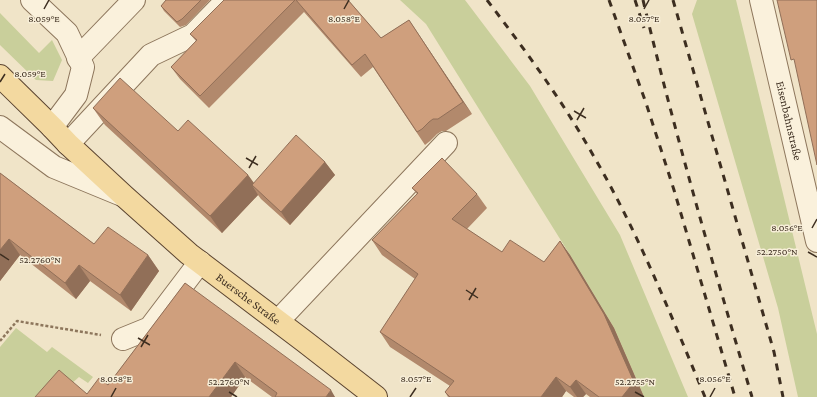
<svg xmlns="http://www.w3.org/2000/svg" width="817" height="397" font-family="'Crimson Pro',serif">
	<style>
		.green { fill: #c9cf9b }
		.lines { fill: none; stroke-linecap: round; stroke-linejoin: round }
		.minor-casing { stroke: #8d765c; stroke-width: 24 }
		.major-casing { stroke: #5b4430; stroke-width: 24 }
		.path { stroke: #8d765c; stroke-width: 2.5; stroke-dasharray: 3 2; stroke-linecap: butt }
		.minor { stroke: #faf1dc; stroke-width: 22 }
		.major { stroke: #f3d9a0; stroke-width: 22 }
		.rail { stroke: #3d2e20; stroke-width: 3; stroke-dasharray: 7 7; stroke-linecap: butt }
		.wall { fill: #b2896c }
		.shaded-wall { fill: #916f58 }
		.building { fill: #cf9f7d; stroke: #916f58 }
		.ticks { fill: none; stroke: #3d2e20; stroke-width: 1.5 }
		.labels { text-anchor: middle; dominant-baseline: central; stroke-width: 3; stroke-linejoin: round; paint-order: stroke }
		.street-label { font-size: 12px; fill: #3d2e20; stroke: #f7eed8 }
		.ticks-label { font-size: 10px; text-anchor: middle; fill: #3d2e20; stroke: #f7eed8; stroke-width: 3; stroke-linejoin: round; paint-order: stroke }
	</style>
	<rect width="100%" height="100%" fill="#f0e4c8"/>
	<path class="green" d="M 400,0 L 465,0 L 530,86 L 620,235 L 688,397 L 644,397 L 614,328 L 570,255 L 426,24 Z
		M 697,0 L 736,0 L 817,334 L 817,397 L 798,397 L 778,308 L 692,14 Z
		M 0,13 L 39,53 L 52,40 L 62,60 L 53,81 L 36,80 L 0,45 Z
		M 16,328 L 47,352 L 52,347 L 93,377 L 88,383 L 79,377 L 70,385 L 59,397 L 0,397 L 0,347 Z"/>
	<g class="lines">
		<g class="minor-casing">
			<g id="minor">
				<path d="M 32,0 L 67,33 L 83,67 L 76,95 L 52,127"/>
				<path id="s1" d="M 761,0 L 817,241"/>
				<path d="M 78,58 L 134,0"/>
				<path d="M 0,127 L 54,167 L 122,195"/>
				<path d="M 68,144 L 151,55 L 193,35 L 227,0"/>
				<path d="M 278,321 L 446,143"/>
				<path d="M 123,339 L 150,328 L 200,262"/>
			</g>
		</g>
		<g class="major-casing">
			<g id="major">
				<path id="s2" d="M 0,76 L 52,127 L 68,144 L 124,196 L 189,254 L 304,341 L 376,397"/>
			</g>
		</g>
		<path class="path" d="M 0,341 L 17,321 L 101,335"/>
		<use href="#minor" class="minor"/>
		<use href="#major" class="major"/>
		<path class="rail" d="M 487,0 C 525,50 562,100 593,155 C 638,232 671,315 705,397
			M 609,0 L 646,103 L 674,190 L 735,397
			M 635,0 L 644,28
			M 643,0 C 675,134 713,265 752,397
			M 673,0 L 774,352 L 783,397"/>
	</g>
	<path class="wall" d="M 166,0 L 210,0 L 186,25 L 180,27 L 164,11 L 161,6 Z
		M 224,0 L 348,0 L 381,38 L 409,20 L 472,114 L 446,131 L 442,131 L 437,134 L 430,141 L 425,145 L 373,67 L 361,77 L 304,12 L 209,108 L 180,79 L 171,67 L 196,41 L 190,34 Z
		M 93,108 L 178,131 L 248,175 L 254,183 L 325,162 L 335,175 L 290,225 L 261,199 L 258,195 L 222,233 L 105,125 Z
		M 0,173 L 94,244 L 148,255 L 159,271 L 131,311 L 90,281 L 76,299 L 20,255 L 0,281 Z
		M 412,188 L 477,194 L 487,208 L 467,229 L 502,252 L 544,262 L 560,241 L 570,255 L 614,328 L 644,397 L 590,397 L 586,394 L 583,397 L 574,397 L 566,391 L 562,397 L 448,397 L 445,392 L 450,386 L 390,347 L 380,332 L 415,279 L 382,255 L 372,240 L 417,194 Z
		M 185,283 L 335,397 L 272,397 L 245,377 L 231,397 L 35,397 L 87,394 L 108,385 Z"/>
	<path class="shaded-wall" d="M 409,20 L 417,32 L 472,114 L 463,102 Z
		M 325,162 L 335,175 L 290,225 L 281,212 Z
		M 248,175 L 260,192 L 252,185 L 258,195 L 222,233 L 210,216 Z
		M 9,239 L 20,255 L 0,281 L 0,250 Z
		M 560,241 L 570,255 L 614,328 L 644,397 L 622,397 Z
		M 148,255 L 159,271 L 131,311 L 120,295 Z
		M 79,265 L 90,281 L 76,299 L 65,283 Z
		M 235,362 L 245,377 L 231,397 L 209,397 Z
		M 556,377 L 566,391 L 562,397 L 541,397 Z
		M 576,380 L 586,394 L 583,397 L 577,397 L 570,387 Z
		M 331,390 L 335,397 L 326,397 Z"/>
	<path class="building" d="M 166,0 L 201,0 L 182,19 L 177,22 L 161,6 Z
		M 224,0 L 295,0 L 200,96 L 171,67 L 197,40 L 190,34 Z
		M 296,0 L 348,0 L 381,38 L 409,20 L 463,102 L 438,119 L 433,119 L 429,122 L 422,129 L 417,132 L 365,54 L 352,65 Z
		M 777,0 L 817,0 L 817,165 L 794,59 L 791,60 Z
		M 120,78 L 178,131 L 188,120 L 248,175 L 210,216 L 93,108 Z
		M 296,135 L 325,162 L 281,212 L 252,185 Z
		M 442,158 L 477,194 L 452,219 L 502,252 L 510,240 L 544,262 L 560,241 L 604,314 L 634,382 L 622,397 L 599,397 L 576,380 L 570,387 L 556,377 L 541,397 L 450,397 L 445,392 L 454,381 L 380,332 L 418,274 L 372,240 L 418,193 L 412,188 Z
		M 0,173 L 94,244 L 108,227 L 148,255 L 120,295 L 79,265 L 65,283 L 9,239 L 0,250 Z
		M 185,283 L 331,390 L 326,397 L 275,397 L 277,393 L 235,362 L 209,397 L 35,397 L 59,370 L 87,394 L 99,378 L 108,385 Z"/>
	<path class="ticks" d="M 44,9 L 49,0M 344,9 L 349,0M 644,9 L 649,0M 0,82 L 5,74M 574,111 L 586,118M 577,120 L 584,108M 246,158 L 258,165M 249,168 L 256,156M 812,228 L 817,219M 808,252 L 817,257M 0,254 L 9,260M 466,290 L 478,298M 469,300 L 476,288M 138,338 L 150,345M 141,347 L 148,335M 229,392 L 237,397M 635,392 L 644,397M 111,397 L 116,388M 410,397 L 416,388M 710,397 L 715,388"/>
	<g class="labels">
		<g class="street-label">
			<text stroke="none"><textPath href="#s1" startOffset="124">Eisenbahnstraße</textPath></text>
			<text stroke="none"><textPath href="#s2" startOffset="334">Buersche Straße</textPath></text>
		</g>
	</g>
	<g class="ticks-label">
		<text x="644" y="22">8.057°E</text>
		<text x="44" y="22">8.059°E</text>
		<text x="344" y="22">8.058°E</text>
		<text x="30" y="77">8.059°E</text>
		<text x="787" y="231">8.056°E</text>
		<text x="777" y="255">52.2750°N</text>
		<text x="40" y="263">52.2760°N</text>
		<text x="116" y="382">8.058°E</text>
		<text x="416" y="382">8.057°E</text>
		<text x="715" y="382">8.056°E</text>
		<text x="229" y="385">52.2760°N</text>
		<text x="635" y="385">52.2755°N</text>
	</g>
</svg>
